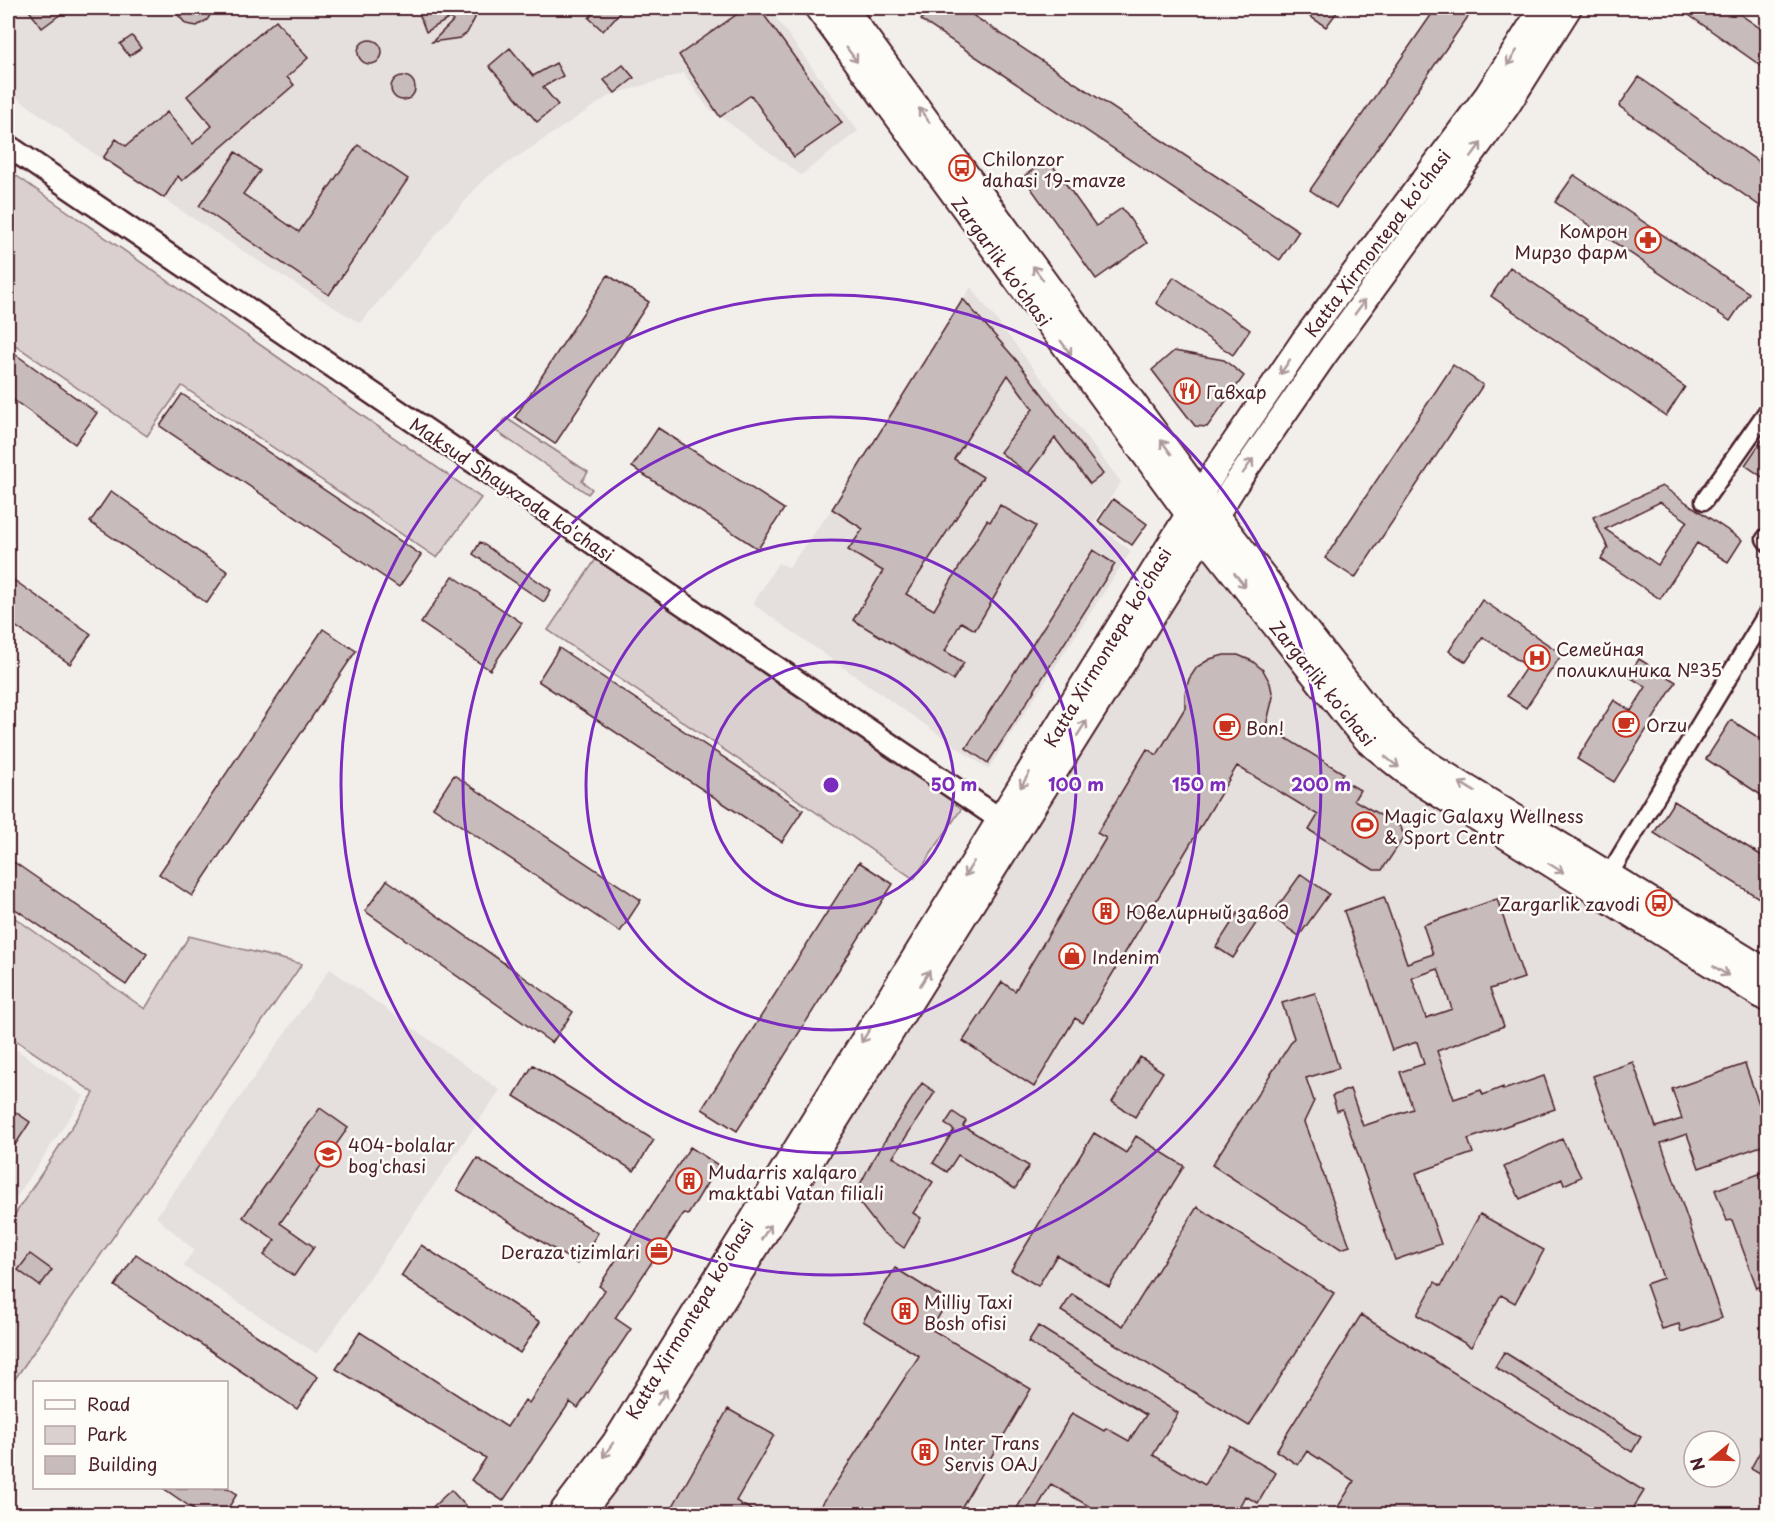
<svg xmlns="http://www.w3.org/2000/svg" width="1775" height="1522" font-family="'Playpen Sans',sans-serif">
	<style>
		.built { fill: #e5dfdd; fill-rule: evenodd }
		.green { fill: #d9d0cf; stroke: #92787d; stroke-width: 1.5 }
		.building { fill: #c8bbbb; stroke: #4a1f2b; stroke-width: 1.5; fill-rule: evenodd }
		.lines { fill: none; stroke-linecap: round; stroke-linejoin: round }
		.minor-casing { stroke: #4a1f2b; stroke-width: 21 }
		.tertiary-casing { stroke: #4a1f2b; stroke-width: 26 }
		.secondary-casing { stroke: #4a1f2b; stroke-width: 28 }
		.minor { stroke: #fdfcf7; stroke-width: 16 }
		.tertiary { stroke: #fdfcf7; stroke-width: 21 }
		.secondary { stroke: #fdfcf7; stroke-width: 24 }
		.oneway { stroke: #ac999b }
		.ring { fill: none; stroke: #7b2cbf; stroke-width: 3 }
		.labels { text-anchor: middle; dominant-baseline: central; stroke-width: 5; stroke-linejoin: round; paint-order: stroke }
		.poi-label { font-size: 18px; fill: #4a1f2b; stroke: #fdfcf7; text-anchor: start }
		.street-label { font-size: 18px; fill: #4a1f2b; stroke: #fdfcf7 }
		.centre { fill: #7b2cbf; stroke: #fdfcf7; stroke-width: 3 }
		.ring-label { font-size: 18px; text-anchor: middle; font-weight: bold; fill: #7b2cbf; stroke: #fdfcf7; stroke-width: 5; stroke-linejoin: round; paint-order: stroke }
	</style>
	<rect width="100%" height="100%" fill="#f2efeb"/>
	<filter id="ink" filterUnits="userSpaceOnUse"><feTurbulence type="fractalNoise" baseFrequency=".0167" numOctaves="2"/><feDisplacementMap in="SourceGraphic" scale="12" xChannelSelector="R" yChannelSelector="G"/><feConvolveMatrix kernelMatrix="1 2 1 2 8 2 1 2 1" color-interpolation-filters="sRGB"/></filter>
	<g filter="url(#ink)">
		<path class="built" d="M 8,8 L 769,8 L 858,131 L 801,175 L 707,107 L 684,73 L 609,96 L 484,179 L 360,323 L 266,266 L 93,153 L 8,91 Z
			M 971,287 L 1121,482 L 1094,522 L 1131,551 L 988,769 L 753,604 L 778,563 L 789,567 L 832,509 Z
			M 1203,535 L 1353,725 L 1767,1000 L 1767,1514 L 581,1514 ZM 1694,1441 L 1730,1441 L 1730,1477 L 1694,1477 Z
			M 330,969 L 500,1090 L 317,1354 L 183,1266 L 194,1250 L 156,1217 Z
			M 8,1044 L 84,1096 L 8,1210 Z"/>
		<path class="green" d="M 8,170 L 481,498 L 437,558 L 182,386 L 147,436 L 8,340 Z
			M 506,418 L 588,472 L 582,481 L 592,489 L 588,494 L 496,431 Z
			M 596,559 L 962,808 L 914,879 L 548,630 Z
			M 8,913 L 145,1009 L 189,936 L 302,964 L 8,1389 L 8,1225 L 94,1093 L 8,1035 Z"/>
		<path class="building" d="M 27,8 L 69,8 L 42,28 Z
			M 172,8 L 215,8 L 207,20 L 197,26 L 186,24 Z
			M 420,8 L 474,8 L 475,18 L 467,33 L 460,38 L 432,42 L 453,21 L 450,18 L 426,32 L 420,16 Z
			M 598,8 L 624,8 L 603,31 L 589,18 Z
			M 746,8 L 759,8 L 842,123 L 794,157 L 751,95 L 720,117 L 679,55 Z
			M 930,8 L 962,8 L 1299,231 L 1280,260 L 921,20 Z
			M 1297,8 L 1340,8 L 1326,27 Z
			M 1436,8 L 1474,8 L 1336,208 L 1310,190 Z
			M 1679,8 L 1731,8 L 1767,33 L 1767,70 Z
			M 276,20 L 308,58 L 287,77 L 294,85 L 182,181 L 178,176 L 164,198 L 103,158 L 116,139 L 126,146 L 167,112 L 193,144 L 212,126 L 187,96 Z
			M 132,36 L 141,48 L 129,56 L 120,44 Z
			M358 52a12 12 0 1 1 24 0a12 12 0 1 1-24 0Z
			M 510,48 L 533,76 L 556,63 L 563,76 L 543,87 L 558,105 L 537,122 L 489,66 Z
			M 623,65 L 634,78 L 615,93 L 604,80 Z
			M391 88a12 12 0 1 1 24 0a12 12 0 1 1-24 0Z
			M 1639,77 L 1767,168 L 1767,211 L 1619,106 Z
			M 358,145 L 408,179 L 329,295 L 199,206 L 236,152 L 260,171 L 243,194 L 299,232 Z
			M 1048,159 L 1096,226 L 1122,208 L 1147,243 L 1096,279 L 1023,177 Z
			M 1574,175 L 1749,293 L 1730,321 L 1555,202 Z
			M 1510,267 L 1685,387 L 1666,416 L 1491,296 Z
			M 608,275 L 649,302 L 555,444 L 515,417 Z
			M 1174,277 L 1250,330 L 1233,355 L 1156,303 Z
			M 963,299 L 1017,361 L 1103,474 L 1090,484 L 1055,438 L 1028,474 L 1000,452 L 1033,409 L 1008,375 L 954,459 L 983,477 L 906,594 L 934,610 L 987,520 L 990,522 L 1000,505 L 1036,526 L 975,630 L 961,622 L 945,651 L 964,663 L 953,680 L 853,620 L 883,571 L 848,550 L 863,529 L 832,509 Z
			M 8,349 L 97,413 L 75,444 L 8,396 Z
			M 1174,351 L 1224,360 L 1244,376 L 1207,427 L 1195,426 L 1152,370 Z
			M 1453,365 L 1483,385 L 1355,578 L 1325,558 Z
			M 182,394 L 421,555 L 399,587 L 160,426 Z
			M 658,428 L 784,509 L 758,549 L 632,467 Z
			M 1767,433 L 1767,480 L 1745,465 Z
			M 1662,486 L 1742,540 L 1728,562 L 1697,543 L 1660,599 L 1601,559 L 1608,548 L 1593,517 ZM 1660,502 L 1687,521 L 1658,565 L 1605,529 Z
			M 111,491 L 228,572 L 207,603 L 90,522 Z
			M 1113,499 L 1147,524 L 1132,545 L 1098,521 Z
			M 480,542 L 551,590 L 544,602 L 473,554 Z
			M 1093,550 L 1115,564 L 988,763 L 966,748 Z
			M 8,576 L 91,634 L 70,664 L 8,621 Z
			M 453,576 L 522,623 L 490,670 L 421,623 Z
			M 1482,600 L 1562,654 L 1526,708 L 1507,696 L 1527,666 L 1483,637 L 1466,662 L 1449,651 Z
			M 323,629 L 356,651 L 192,896 L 159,874 Z
			M 559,648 L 803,810 L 782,842 L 538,681 Z
			M 1224,655 L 1238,655 L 1252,661 L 1263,670 L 1270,683 L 1273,697 L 1266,726 L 1343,773 L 1339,778 L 1360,790 L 1354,800 L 1401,827 L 1404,837 L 1382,870 L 1374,870 L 1309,830 L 1318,815 L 1237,766 L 1083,1023 L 1075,1018 L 1034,1087 L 963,1041 L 1002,982 L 1015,991 L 1106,838 L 1097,833 L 1147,749 L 1157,755 L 1185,708 L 1185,694 L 1189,679 L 1197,667 L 1210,659 Z
			M 1639,659 L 1676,682 L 1614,782 L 1577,759 L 1614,700 L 1631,711 L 1646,687 L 1628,676 Z
			M 1731,720 L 1767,743 L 1767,799 L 1706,759 Z
			M 454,775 L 641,900 L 620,932 L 433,807 Z
			M 1674,801 L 1767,859 L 1767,903 L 1654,833 Z
			M 8,858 L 147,954 L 126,985 L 8,904 Z
			M 859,862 L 893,884 L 737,1131 L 702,1109 Z
			M 1301,874 L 1329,894 L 1299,936 L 1271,916 Z
			M 387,880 L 573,1012 L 552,1043 L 365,911 Z
			M 1384,897 L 1407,963 L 1433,954 L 1423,925 L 1497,899 L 1524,978 L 1490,989 L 1504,1026 L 1437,1051 L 1454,1099 L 1481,1090 L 1483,1095 L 1503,1087 L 1503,1090 L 1544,1076 L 1555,1109 L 1468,1139 L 1473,1153 L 1416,1173 L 1441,1244 L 1395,1260 L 1342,1109 L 1337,1111 L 1332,1096 L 1350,1089 L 1363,1126 L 1413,1109 L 1400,1072 L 1424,1064 L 1417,1042 L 1392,1050 L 1344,911 ZM 1438,969 L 1452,1009 L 1426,1018 L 1412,978 Z
			M 1239,911 L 1257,922 L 1233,958 L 1216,947 Z
			M 1315,993 L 1339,1068 L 1306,1078 L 1314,1101 L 1304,1122 L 1350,1246 L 1341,1249 L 1212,1165 L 1294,1038 L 1282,1003 Z
			M 1140,1057 L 1163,1072 L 1135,1117 L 1112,1102 Z
			M 1633,1062 L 1656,1127 L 1682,1119 L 1672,1089 L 1745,1064 L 1767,1127 L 1767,1144 L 1699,1168 L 1687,1134 L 1661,1143 L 1722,1318 L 1681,1332 L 1679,1324 L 1662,1329 L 1646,1284 L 1663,1278 L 1593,1076 Z
			M 533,1065 L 654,1140 L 634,1171 L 514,1096 Z
			M 922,1083 L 935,1092 L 893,1157 L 933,1182 L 913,1213 L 921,1218 L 904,1248 L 882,1232 L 854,1196 L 875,1156 Z
			M 8,1107 L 30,1122 L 8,1156 Z
			M 320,1108 L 348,1128 L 280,1223 L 314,1247 L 294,1276 L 264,1255 L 275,1240 L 243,1217 Z
			M 953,1112 L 966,1121 L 963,1126 L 1029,1166 L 1015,1189 L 958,1155 L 947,1172 L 933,1163 L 954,1130 L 945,1124 Z
			M 1094,1133 L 1126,1153 L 1136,1136 L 1184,1166 L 1109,1287 L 1057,1255 L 1038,1286 L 1011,1270 Z
			M 1562,1139 L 1581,1177 L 1564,1185 L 1562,1179 L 1520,1199 L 1504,1167 Z
			M 690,1147 L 718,1165 L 688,1215 L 684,1213 L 615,1318 L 631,1329 L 578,1408 L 570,1402 L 503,1501 L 471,1480 L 486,1458 L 336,1369 L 360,1332 L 507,1427 L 525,1400 L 529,1403 L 605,1290 L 599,1286 Z
			M 477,1158 L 598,1233 L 578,1264 L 457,1190 Z
			M 1767,1171 L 1767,1284 L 1757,1288 L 1732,1220 L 1727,1221 L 1715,1190 Z
			M 1197,1207 L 1334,1293 L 1249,1426 L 1061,1311 L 1072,1294 L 1123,1326 Z
			M 1480,1214 L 1544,1250 L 1515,1303 L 1501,1295 L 1471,1347 L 1417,1315 L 1435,1282 L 1441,1286 Z
			M 421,1245 L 540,1322 L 520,1353 L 401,1276 Z
			M 30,1254 L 52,1270 L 40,1286 L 18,1270 Z
			M 136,1254 L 318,1377 L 297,1409 L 115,1286 Z
			M 895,1268 L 948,1301 L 931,1329 L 1031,1389 L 957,1515 L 815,1515 L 919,1356 L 863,1321 Z
			M 1361,1315 L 1644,1491 L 1629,1515 L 1333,1515 L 1354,1481 L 1307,1451 L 1298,1465 L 1276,1451 Z
			M 1038,1326 L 1178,1413 L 1153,1455 L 1205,1485 L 1229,1445 L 1276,1473 L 1258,1503 L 1245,1496 L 1235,1515 L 1104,1515 L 1051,1484 L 1033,1515 L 1013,1515 L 1072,1413 L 1104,1431 L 1106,1428 L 1129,1441 L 1146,1415 L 1028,1342 Z
			M 1504,1352 L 1641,1437 L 1632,1452 L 1495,1367 Z
			M 728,1409 L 774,1435 L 736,1501 L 760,1515 L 668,1515 Z
			M 1767,1439 L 1767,1477 L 1751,1468 Z
			M 163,1488 L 228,1488 L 237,1494 L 224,1515 L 202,1515 Z
			M 451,1490 L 474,1515 L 424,1515 Z"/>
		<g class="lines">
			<g class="minor-casing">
				<path id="minor" d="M 1704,501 L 1768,410
					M 1768,536 L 1765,539 L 1768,543
					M 1604,883 L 1768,612"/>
			</g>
			<g class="tertiary-casing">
				<path id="tertiary" d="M 8,146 L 1013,828"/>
			</g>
			<g class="secondary-casing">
				<path id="secondary" d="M 817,8 L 1203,535 L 1353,725 L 1368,742 L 1414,779 L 1768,1000
					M 845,8 L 1216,515 L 1368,709 L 1395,737 L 1429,764 L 1768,972
					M 560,1514 L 614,1443 L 1218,466 L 1303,341 L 1487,95 L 1542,8
					M 581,1514 L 625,1457 L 1235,485 L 1324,356 L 1506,108 L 1569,8"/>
			</g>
			<use href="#minor" class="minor"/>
			<use href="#tertiary" class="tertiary"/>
			<use href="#secondary" class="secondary"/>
		</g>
		<defs><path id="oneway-shaft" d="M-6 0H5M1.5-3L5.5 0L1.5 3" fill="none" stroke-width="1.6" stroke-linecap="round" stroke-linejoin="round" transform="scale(1.5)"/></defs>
		<g class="oneway">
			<use href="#oneway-shaft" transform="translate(852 55) rotate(54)"/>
			<use href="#oneway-shaft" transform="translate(1512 58) rotate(123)"/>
			<use href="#oneway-shaft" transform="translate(924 115) rotate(-126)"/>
			<use href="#oneway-shaft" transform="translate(1476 150) rotate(-54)"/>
			<use href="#oneway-shaft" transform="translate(1038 273) rotate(-126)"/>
			<use href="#oneway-shaft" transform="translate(1360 307) rotate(-54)"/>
			<use href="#oneway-shaft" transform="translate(1066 348) rotate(54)"/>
			<use href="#oneway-shaft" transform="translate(1285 367) rotate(124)"/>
			<use href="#oneway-shaft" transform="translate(1166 447) rotate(-126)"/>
			<use href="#oneway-shaft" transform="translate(1248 466) rotate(-55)"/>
			<use href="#oneway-shaft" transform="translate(1240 580) rotate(51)"/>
			<use href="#oneway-shaft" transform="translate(1082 728) rotate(-58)"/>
			<use href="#oneway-shaft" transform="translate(1392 762) rotate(38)"/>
			<use href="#oneway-shaft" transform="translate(1025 780) rotate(121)"/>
			<use href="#oneway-shaft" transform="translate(1467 787) rotate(-149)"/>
			<use href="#oneway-shaft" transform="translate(1556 868) rotate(32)"/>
			<use href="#oneway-shaft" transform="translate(969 869) rotate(122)"/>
			<use href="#oneway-shaft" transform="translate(1721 971) rotate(32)"/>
			<use href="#oneway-shaft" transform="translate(925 978) rotate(-58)"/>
			<use href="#oneway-shaft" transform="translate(866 1035) rotate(122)"/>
			<use href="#oneway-shaft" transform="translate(766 1232) rotate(-58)"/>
			<use href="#oneway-shaft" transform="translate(662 1397) rotate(-58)"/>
			<use href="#oneway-shaft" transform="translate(608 1450) rotate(125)"/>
		</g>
	</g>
	<g class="ring">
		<circle cx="831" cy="785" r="123"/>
		<circle cx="831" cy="785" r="245"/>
		<circle cx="831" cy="785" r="368"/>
		<circle cx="831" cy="785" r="490"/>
	</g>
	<defs>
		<g id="bus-ring" transform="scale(1.35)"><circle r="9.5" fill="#fdfcf7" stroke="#c8321e" stroke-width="1.5"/><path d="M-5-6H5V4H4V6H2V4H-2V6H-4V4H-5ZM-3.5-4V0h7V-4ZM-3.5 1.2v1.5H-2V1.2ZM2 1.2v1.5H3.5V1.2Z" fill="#c8321e"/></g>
		<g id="pharmacy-ring" transform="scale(1.35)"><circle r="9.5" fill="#fdfcf7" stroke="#c8321e" stroke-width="1.5"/><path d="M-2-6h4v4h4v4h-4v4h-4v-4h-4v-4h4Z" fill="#c8321e"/></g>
		<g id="restaurant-ring" transform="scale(1.35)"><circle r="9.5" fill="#fdfcf7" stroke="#c8321e" stroke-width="1.5"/><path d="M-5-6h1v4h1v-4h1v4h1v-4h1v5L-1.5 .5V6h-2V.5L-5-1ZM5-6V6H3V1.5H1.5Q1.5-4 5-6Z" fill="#c8321e"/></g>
		<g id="hospital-ring" transform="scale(1.35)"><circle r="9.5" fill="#fdfcf7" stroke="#c8321e" stroke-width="1.5"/><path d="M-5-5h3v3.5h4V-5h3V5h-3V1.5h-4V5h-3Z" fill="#c8321e"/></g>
		<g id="cafe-ring" transform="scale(1.35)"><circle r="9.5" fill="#fdfcf7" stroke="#c8321e" stroke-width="1.5"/><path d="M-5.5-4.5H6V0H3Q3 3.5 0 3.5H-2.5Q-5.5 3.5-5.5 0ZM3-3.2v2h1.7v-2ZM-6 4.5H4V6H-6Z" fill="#c8321e"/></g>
		<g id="stadium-ring" transform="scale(1.35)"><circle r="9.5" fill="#fdfcf7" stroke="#c8321e" stroke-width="1.5"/><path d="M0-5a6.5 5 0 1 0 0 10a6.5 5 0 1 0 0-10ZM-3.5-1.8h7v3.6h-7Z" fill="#c8321e"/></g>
		<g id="building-ring" transform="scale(1.35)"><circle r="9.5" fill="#fdfcf7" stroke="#c8321e" stroke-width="1.5"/><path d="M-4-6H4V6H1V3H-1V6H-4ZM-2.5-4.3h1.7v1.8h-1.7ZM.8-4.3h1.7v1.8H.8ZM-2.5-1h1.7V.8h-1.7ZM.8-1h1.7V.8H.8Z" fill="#c8321e"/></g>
		<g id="shop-ring" transform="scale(1.35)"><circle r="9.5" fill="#fdfcf7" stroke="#c8321e" stroke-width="1.5"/><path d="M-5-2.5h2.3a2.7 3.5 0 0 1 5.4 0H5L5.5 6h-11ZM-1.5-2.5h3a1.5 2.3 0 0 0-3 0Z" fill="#c8321e"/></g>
		<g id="school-ring" transform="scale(1.35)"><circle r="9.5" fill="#fdfcf7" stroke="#c8321e" stroke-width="1.5"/><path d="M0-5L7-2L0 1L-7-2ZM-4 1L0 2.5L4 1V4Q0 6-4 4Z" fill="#c8321e"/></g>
		<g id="office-ring" transform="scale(1.35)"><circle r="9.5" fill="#fdfcf7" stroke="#c8321e" stroke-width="1.5"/><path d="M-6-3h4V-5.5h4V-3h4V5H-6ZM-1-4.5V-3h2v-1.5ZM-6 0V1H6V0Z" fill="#c8321e"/></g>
	</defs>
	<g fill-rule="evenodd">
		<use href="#bus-ring" x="962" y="168"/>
		<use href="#pharmacy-ring" x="1648" y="240"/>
		<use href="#restaurant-ring" x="1187" y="391"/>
		<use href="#hospital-ring" x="1537" y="658"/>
		<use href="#cafe-ring" x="1626" y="724"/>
		<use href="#cafe-ring" x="1227" y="727"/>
		<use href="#stadium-ring" x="1365" y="825"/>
		<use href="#bus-ring" x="1659" y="903"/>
		<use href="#building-ring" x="1106" y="911"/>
		<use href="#shop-ring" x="1072" y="956"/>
		<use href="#school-ring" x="328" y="1154"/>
		<use href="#building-ring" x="689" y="1181"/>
		<use href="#office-ring" x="659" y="1251"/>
		<use href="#building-ring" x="905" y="1311"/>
		<use href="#building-ring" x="925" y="1452"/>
	</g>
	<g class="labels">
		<g class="poi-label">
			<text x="982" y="158">Chilonzor<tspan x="982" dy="21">dahasi 19-mavze</tspan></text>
			<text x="1628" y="230" text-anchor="end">Комрон<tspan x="1628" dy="21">Мирзо фарм</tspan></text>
			<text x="1206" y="391">Гавхар</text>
			<text x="1556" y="648">Семейная<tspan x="1556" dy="21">поликлиника №35</tspan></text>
			<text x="1646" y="724">Orzu</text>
			<text x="1246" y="727">Bon!</text>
			<text x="1384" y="815">Magic Galaxy Wellness<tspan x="1384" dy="21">&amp; Sport Centr</tspan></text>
			<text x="1640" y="903" text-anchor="end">Zargarlik zavodi</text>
			<text x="1126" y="911">Ювелирный завод</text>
			<text x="1092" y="956">Indenim</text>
			<text x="348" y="1144">404-bolalar<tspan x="348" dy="21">bog'chasi</tspan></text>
			<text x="708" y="1171">Mudarris xalqaro<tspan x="708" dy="21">maktabi Vatan filiali</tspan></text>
			<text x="640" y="1251" text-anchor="end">Deraza tizimlari</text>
			<text x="924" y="1301">Milliy Taxi<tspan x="924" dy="21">Bosh ofisi</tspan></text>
			<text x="944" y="1442">Inter Trans<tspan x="944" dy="21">Servis OAJ</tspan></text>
		</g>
		<g class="street-label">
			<text transform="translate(1377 243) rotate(-53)">Katta Xirmontepa koʻchasi</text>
			<text transform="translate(1002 261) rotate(54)">Zargarlik ko'chasi</text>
			<text transform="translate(512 489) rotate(34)">Maksud Shayxzoda ko'chasi</text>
			<text transform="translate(1107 647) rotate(-59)">Katta Xirmontepa koʻchasi</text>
			<text transform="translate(1323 683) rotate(51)">Zargarlik ko'chasi</text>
			<text transform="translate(689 1319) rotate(-59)">Katta Xirmontepa koʻchasi</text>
		</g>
	</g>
	<circle cx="831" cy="785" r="9" class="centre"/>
	<g class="ring-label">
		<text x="954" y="791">50 m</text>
		<text x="1076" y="791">100 m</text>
		<text x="1199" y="791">150 m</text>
		<text x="1321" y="791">200 m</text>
	</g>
	<rect width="1775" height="1522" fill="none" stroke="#fdfcf7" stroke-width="30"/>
	<rect x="15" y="15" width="1745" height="1492" fill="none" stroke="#4a1f2b" stroke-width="2" filter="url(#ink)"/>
	<rect x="33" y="1381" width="195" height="108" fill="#fdfcf7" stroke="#b5a4a5" stroke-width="1.5"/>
	<rect x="45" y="1400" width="30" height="9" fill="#fdfcf7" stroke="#b5a4a5" stroke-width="1.5"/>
	<text x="87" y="1411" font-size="18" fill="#4a1f2b">Road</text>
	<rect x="45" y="1426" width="30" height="18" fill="#d9d0cf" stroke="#b5a4a5" stroke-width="1.5"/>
	<text x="87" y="1441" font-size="18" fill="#4a1f2b">Park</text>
	<rect x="45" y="1456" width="30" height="18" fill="#c8bbbb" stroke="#b5a4a5" stroke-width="1.5"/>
	<text x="87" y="1471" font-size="18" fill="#4a1f2b">Building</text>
	<g transform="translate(1712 1459) rotate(251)"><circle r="28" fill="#fdfcf7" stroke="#b5a4a5" stroke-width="1.5"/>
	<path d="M0-4.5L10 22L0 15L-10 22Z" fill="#c8321e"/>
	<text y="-9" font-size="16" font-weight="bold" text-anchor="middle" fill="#4a1f2b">N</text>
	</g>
</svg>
